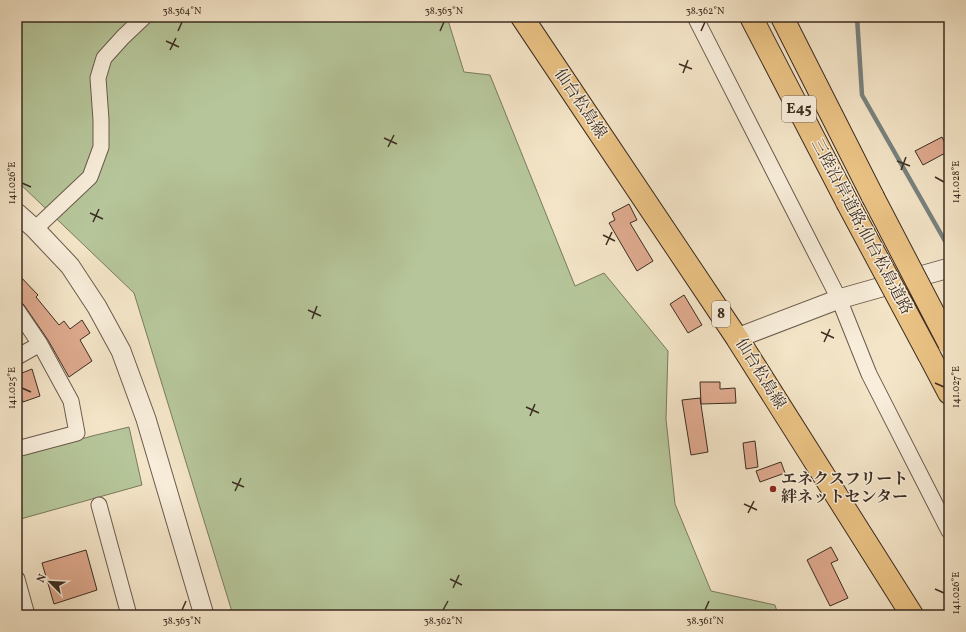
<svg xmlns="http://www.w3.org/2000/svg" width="966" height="632" font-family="Vollkorn,'Noto Serif JP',serif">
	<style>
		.green { fill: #b6c69a; stroke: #7a7a5e }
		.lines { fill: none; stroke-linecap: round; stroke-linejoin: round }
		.stream { stroke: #788380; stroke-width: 4.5 }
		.building { fill: #dfaa8f; stroke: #3d2d22 }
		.minor-casing { stroke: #6b5b4c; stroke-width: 17 }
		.tertiary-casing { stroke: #6b5b4c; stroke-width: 21 }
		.primary-casing { stroke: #3d2d22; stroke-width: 24 }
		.motorway-casing { stroke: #3d2d22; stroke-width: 24 }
		.minor { stroke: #f8eedb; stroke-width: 15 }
		.tertiary { stroke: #f8eedb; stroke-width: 19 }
		.primary { stroke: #eac284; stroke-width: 22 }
		.motorway { stroke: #eac284; stroke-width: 22 }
		.motorway-bridge-casing { stroke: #3d2d22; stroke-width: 24; stroke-linecap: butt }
		.motorway-bridge { stroke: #eac284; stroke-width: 22 }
		.ticks { fill: none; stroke: #3d2d22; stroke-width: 1.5 }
		.poi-dot { fill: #8f2418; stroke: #f8eedb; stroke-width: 1.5 }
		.labels { text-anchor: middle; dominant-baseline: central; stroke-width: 3; stroke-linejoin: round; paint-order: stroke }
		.shield { fill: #f8eedb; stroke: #75675a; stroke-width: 1 }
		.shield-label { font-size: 15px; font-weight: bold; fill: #3d2d22 }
		.street-label { font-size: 16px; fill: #3d2d22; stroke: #f8eedb }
		.poi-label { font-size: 16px; font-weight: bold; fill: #3d2d22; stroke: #f8eedb; text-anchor: start }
		.neatline { fill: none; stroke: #3d2d22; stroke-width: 1.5 }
		.ticks-label { font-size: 10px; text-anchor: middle; fill: #3d2d22 }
	</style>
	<rect width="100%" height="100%" fill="#f4e5c8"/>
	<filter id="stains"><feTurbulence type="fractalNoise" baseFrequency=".005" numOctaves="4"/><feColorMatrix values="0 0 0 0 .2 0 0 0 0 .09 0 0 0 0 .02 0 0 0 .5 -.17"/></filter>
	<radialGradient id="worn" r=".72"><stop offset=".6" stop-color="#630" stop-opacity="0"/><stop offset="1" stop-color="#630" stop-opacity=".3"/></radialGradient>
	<path class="green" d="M 17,17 L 447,17 L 464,72 L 490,75 L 575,286 L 604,273 L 668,351 L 666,419 L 675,504 L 711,591 L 775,605 L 778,615 L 233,615 L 134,293 L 17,181 Z
		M 129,427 L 142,485 L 17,520 L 17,457 L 92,436 Z"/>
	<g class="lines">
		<path class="stream" d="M 857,17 L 862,95 L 949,248"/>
	</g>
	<path class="building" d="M 942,137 L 949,151 L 923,165 L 915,151 Z
		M 629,204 L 637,220 L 630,223 L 653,261 L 637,271 L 609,223 L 615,220 L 612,213 Z
		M 17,273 L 38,295 L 36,297 L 59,325 L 64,321 L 70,329 L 82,320 L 90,333 L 80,340 L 92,361 L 69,377 L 48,340 L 24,305 L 21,302 L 17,301 Z
		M 684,295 L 702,325 L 688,333 L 670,304 Z
		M 32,369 L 40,396 L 23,402 L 17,388 L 17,375 Z
		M 700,382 L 720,382 L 720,389 L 735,388 L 736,403 L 701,404 Z
		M 700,398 L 708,452 L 691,455 L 682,400 Z
		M 755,441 L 758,467 L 746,469 L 743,443 Z
		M 781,462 L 785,473 L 760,482 L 756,471 Z
		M 831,547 L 838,560 L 831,563 L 848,598 L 830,606 L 807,560 Z
		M 86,550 L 97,590 L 54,604 L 42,563 Z"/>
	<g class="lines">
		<g class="minor-casing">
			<path id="minor" d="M 695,17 L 839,299 L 869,374 L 949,531
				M 35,229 L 90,177 L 101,147 L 101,120 L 98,78 L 104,58 L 123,37 L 144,17
				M 17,310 L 40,344 L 71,401 L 77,433 L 17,449
				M 17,357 L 40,344
				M 99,505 L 129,615
				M 17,579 L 27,615"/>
		</g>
		<g class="tertiary-casing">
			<path id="tertiary" d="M 17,213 L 35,229 L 70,266 L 97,307 L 121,351 L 146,419 L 204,615
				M 737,338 L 839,299 L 949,268"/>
		</g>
		<g class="primary-casing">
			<path id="primary" d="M 522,17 L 737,338 L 912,615"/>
		</g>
		<g class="motorway-casing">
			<path id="motorway" d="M 751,17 L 847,202
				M 782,17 L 873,197
				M 929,355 L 949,393"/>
		</g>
		<use href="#minor" class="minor"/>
		<use href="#tertiary" class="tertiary"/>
		<use href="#primary" class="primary"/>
		<use href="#motorway" class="motorway"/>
		<g class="motorway-bridge-casing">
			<path id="motorway-bridge" d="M 873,197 L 949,343
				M 847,202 L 929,355"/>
		</g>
		<use href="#motorway-bridge" class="motorway-bridge"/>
	</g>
	<path class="ticks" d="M 178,31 L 182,22M 440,31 L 444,22M 701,31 L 705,22M 166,41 L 179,47M 170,50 L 176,38M 679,64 L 692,69M 683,73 L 688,60M 384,138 L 397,144M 388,147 L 394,135M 897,161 L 910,166M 901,170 L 906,157M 935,177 L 944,182M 22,183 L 31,187M 90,213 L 103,219M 93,222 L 99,209M 603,235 L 615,241M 606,245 L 612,232M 308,310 L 321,316M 312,319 L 317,306M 821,332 L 834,338M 824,342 L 830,329M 935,383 L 944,387M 22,388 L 31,392M 526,407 L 539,413M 530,416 L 535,404M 232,482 L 244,487M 235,491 L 241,478M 744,504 L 757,510M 748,513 L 754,501M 450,579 L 462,585M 453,588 L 459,575M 935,589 L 944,593M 182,610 L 186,601M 443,610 L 448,601M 705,610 L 709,601"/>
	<circle class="poi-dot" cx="773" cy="489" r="4"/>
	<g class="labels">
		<g class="shield">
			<rect x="782" y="96" width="34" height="26" rx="3"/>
			<rect x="712" y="301" width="18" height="26" rx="3"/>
		</g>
		<g class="shield-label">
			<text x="799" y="109">E45</text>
			<text x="721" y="314">8</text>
		</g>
		<g class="street-label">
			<text transform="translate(580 104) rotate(56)">仙台松島線</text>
			<text transform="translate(861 227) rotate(62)">三陸沿岸道路;仙台松島道路</text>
			<text transform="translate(760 374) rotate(58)">仙台松島線</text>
		</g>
		<g class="poi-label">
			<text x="781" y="480">エネクスフリート<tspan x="781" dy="18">絆ネットセンター</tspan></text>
		</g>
	</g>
	<rect width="966" height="632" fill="none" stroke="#f4e5c8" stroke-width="44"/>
	<g transform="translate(50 582) rotate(294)" stroke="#f8eedb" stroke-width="3" paint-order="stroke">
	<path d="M0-3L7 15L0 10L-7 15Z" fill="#3d2d22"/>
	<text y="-6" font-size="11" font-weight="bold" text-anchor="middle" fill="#3d2d22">N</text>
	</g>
	<rect x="22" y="22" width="922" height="588" class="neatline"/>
	<g class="ticks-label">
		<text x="182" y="14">38.364°N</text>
		<text x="444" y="14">38.363°N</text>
		<text x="705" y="14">38.362°N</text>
		<text transform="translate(955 182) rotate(-90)" y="4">141.028°E</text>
		<text transform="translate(11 183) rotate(-90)" y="4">141.026°E</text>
		<text transform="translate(955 387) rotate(-90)" y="4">141.027°E</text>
		<text transform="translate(11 388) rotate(-90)" y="4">141.025°E</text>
		<text transform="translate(955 593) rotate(-90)" y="4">141.026°E</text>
		<text x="182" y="624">38.363°N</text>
		<text x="443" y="624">38.362°N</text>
		<text x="705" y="624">38.361°N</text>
	</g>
	<rect width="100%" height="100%" filter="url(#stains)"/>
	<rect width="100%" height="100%" fill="url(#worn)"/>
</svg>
